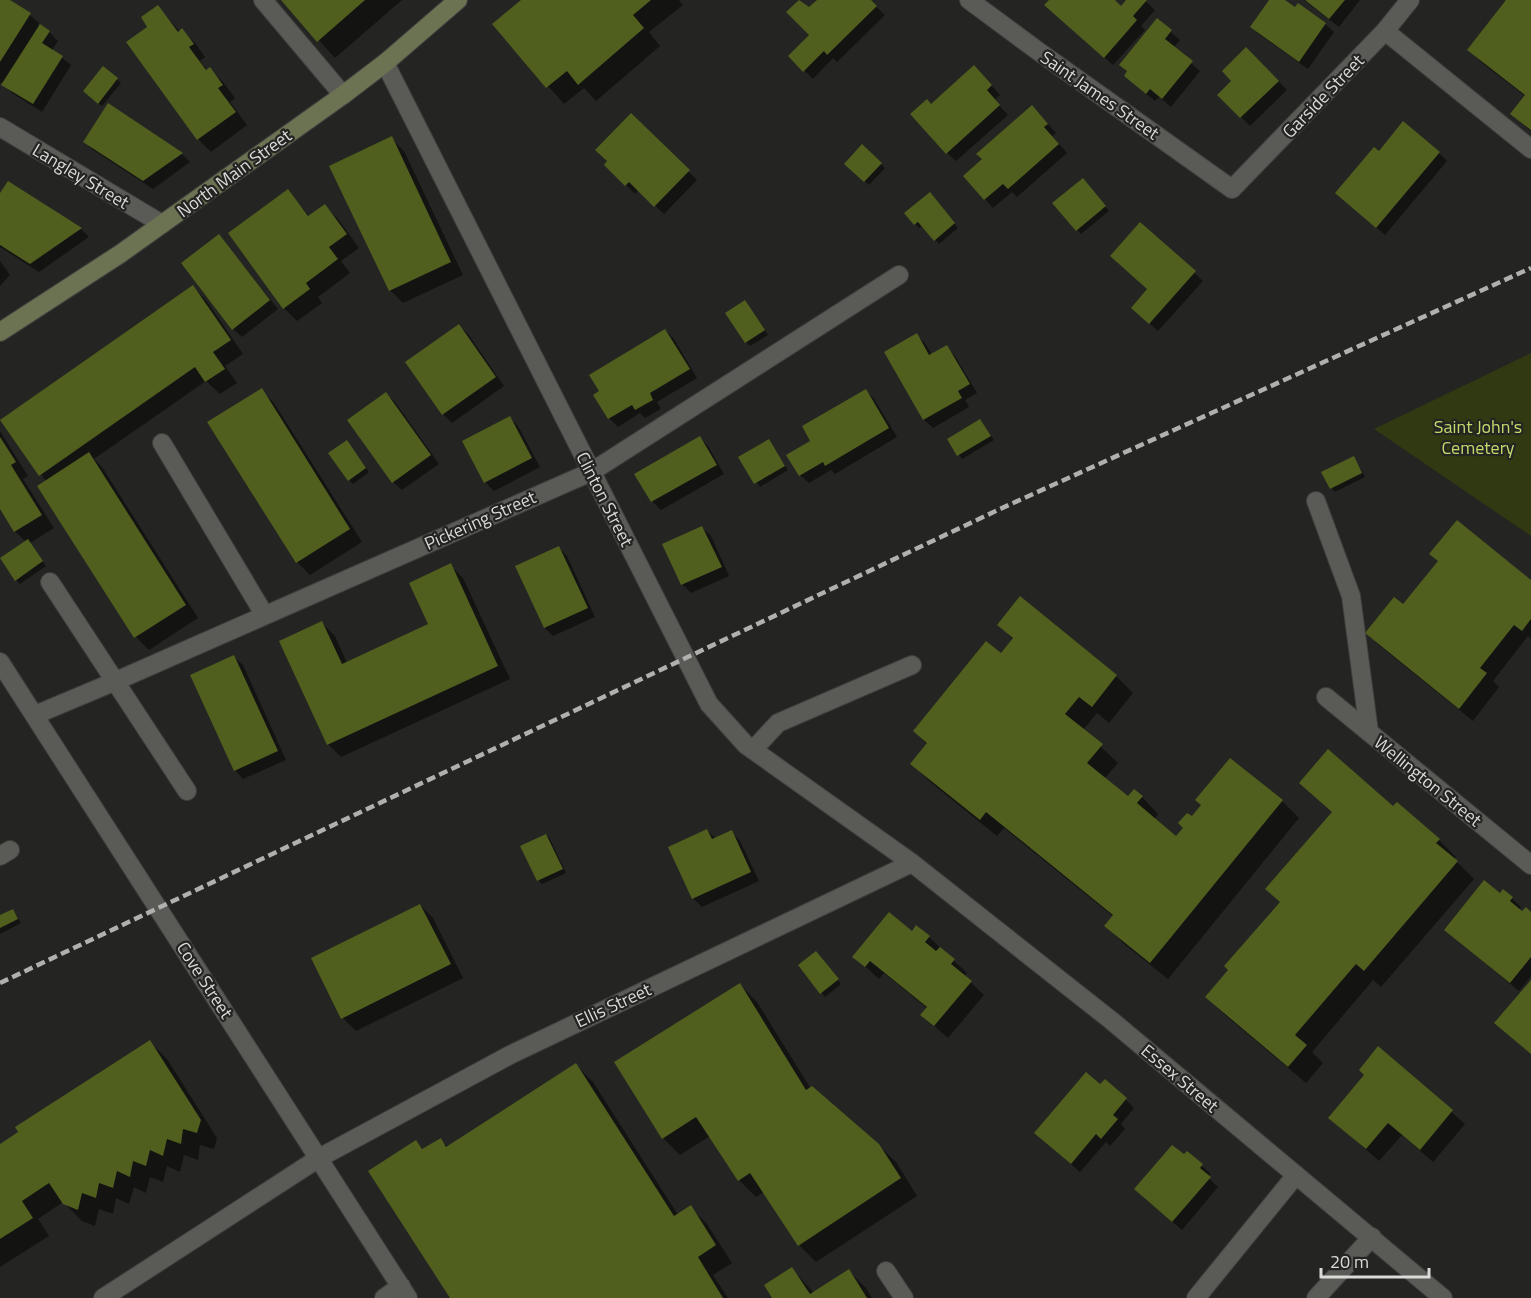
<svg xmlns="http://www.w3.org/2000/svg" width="1531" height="1298" font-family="'Titillium Web',sans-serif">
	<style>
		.green { fill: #303911 }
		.shadow { fill: #0007 }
		.building { fill: #505e1e }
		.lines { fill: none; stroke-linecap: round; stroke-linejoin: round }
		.lane-casing { stroke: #3f3f3d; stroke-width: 20 }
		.street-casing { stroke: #3f3f3d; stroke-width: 20 }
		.secondary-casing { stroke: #3f3f3d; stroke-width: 20 }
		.lane { stroke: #5a5b57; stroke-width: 18 }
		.street { stroke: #5a5b57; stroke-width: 18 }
		.secondary { stroke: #6c7353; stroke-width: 18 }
		.rail { stroke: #b0b0ae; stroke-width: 4.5; stroke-dasharray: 9 4.5; stroke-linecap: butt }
		.labels { text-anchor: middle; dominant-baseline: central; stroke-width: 4.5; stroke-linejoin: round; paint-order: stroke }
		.street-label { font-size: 18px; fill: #dadad8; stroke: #242522 }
		.park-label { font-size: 18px; fill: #c2dc6c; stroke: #242522 }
	</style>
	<rect width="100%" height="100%" fill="#242522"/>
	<path class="green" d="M 1531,353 L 1531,536 L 1374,429 Z"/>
	<path class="shadow" d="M 0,0 L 7,0 L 30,15 L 39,23 L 38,25 L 49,32 L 58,41 L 52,50 L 71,65 L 42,112 L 12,93 L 1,82 L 0,84 Z
		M 283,0 L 402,0 L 335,58 Z
		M 523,0 L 680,0 L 679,1 L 683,5 L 649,32 L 660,46 L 596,101 L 584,88 L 564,104 L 494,25 Z
		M 819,0 L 869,0 L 885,15 L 837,62 L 833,58 L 813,79 L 790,56 L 811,35 L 788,12 L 800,1 L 809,10 Z
		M 1051,0 L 1113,0 L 1122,8 L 1128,0 L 1144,0 L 1155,10 L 1141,26 L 1145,30 L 1113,65 L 1055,13 Z
		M 1271,0 L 1283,0 L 1295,9 L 1325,24 L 1334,32 L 1308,69 L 1260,35 L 1251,27 Z
		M 1304,0 L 1360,0 L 1339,27 Z
		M 1508,0 L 1531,0 L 1531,131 L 1512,114 L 1525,96 L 1482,63 L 1469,50 Z
		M 158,7 L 180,32 L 182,30 L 195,43 L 205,57 L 200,61 L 208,71 L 210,69 L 223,82 L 235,98 L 230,102 L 247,125 L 211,152 L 198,139 L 149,27 Z
		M 1157,20 L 1180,40 L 1173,48 L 1200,71 L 1171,107 L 1159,97 L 1155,101 L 1134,84 Z
		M 1246,49 L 1287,90 L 1250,126 L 1219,95 L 1233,81 Z
		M 103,68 L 121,83 L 102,106 L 88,95 Z
		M 982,75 L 1000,95 L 994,100 L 1008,115 L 956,161 L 947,153 L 931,105 Z
		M 108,105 L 182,154 L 190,162 L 153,189 L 93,150 L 85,142 Z
		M 631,115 L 697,180 L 664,214 L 638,190 L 635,194 L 606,165 L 609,162 Z
		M 1040,116 L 1056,133 L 1052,136 L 1067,153 L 1017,197 L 1012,192 L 993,208 L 985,199 Z
		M 391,138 L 404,151 L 463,275 L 403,303 L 390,290 Z
		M 862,146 L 885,168 L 869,185 L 846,164 Z
		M 1379,153 L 1439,153 L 1447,161 L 1385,235 L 1346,202 Z
		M 9,183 L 81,229 L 89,237 L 39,272 L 0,247 L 0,196 Z
		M 1086,184 L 1109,211 L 1081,234 L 1054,204 Z
		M 288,191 L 310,217 L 325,206 L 338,219 L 359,248 L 341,261 L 350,273 L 318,297 L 322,303 L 297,321 L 284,308 Z
		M 934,198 L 958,228 L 939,244 L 923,225 L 919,228 L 906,214 Z
		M 1141,224 L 1203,281 L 1158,331 L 1141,316 L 1149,290 Z
		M 219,236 L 278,309 L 242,337 L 233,329 Z
		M 0,261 L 10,275 L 0,286 Z
		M 193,287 L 206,300 L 243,354 L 225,366 L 237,383 L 220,394 L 206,381 L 94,459 L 102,467 L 198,618 L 149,650 L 136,637 L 39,486 L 46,481 L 2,420 Z
		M 745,302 L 768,335 L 750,346 L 746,342 Z
		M 459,326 L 468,334 L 504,386 L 452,423 L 443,414 L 407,362 Z
		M 665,330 L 674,339 L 697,378 L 657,402 L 661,409 L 645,418 L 640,413 L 618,427 L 609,418 Z
		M 916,335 L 925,343 L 932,355 L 947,347 L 955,356 L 977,393 L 965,400 L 969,407 L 933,428 L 924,420 L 886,353 Z
		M 261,390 L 274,403 L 362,542 L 310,575 L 297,562 Z
		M 865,390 L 874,399 L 897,437 L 835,474 L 831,470 L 809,483 L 800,475 L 812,441 Z
		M 386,393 L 395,402 L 439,464 L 402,490 L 393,482 Z
		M 510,418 L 518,426 L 540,467 L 494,491 L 485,482 Z
		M 980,421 L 994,440 L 962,459 L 949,439 Z
		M 0,431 L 28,476 L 23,479 L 54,528 L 30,543 L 46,566 L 20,584 L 16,580 L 26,542 L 15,531 L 0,507 Z
		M 700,438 L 708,446 L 724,474 L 661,510 L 652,501 L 636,474 Z
		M 768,440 L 788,470 L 760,487 L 740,457 Z
		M 350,446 L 369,472 L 353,484 L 349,480 Z
		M 1354,458 L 1365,477 L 1335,492 L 1331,488 Z
		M 702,528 L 711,536 L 729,576 L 691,593 L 683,585 L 664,545 Z
		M 559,548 L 567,556 L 595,617 L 553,636 L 545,628 Z
		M 450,565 L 463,578 L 510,679 L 341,757 L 328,744 L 322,623 L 335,636 L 347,663 L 430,625 Z
		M 1531,582 L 1531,639 L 1528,636 L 1493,681 L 1499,687 L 1473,721 L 1380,646 L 1367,633 L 1403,606 Z
		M 1020,598 L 1116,676 L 1133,693 L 1109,723 L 1097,713 L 1083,730 L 1118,763 L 1104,779 L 1128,799 L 1142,797 L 1158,814 L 1154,820 L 1177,838 L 1193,818 L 1282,801 L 1299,818 L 1168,979 L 1123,943 L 1106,926 L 1114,917 L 1004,828 L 997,836 L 929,781 L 912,764 L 928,745 L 915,731 L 1001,656 L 1014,640 L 999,625 Z
		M 234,657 L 243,665 L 286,760 L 243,779 L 235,770 Z
		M 1301,783 L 1394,808 L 1439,840 L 1456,857 L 1454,859 L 1474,879 L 1381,987 L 1373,980 L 1312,1052 L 1323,1063 L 1306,1083 L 1224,1014 L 1207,997 L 1230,970 L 1281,902 L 1333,813 Z
		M 707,830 L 716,839 L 732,832 L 740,841 L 759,881 L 702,907 L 693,898 Z
		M 546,835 L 550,839 L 566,873 L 542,884 L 538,880 Z
		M 1504,891 L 1521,907 L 1519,910 L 1531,913 L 1531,976 L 1519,991 L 1455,938 Z
		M 420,905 L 433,918 L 463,978 L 356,1031 L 343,1018 Z
		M 13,910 L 21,923 L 0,934 L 0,917 Z
		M 912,933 L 929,937 L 967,973 L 964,976 L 984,995 L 948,1038 L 922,1015 L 928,1009 L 884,973 L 879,979 L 855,957 Z
		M 820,957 L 841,984 L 825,997 L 800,966 Z
		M 740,985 L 757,1002 L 811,1089 L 878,1145 L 896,1162 L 917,1196 L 816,1262 L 799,1245 L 764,1192 L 756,1197 L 739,1180 L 710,1136 L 680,1155 L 663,1138 Z
		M 150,1042 L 167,1059 L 217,1138 L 214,1149 L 200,1145 L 198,1160 L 184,1155 L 180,1172 L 167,1166 L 163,1182 L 150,1177 L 146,1193 L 134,1187 L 129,1204 L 116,1198 L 113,1214 L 99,1209 L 95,1226 L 82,1221 L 63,1202 L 38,1219 L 49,1236 L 0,1267 L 0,1145 Z
		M 1378,1048 L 1465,1124 L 1433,1162 L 1402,1135 L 1379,1161 L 1330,1118 L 1366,1076 Z
		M 576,1065 L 593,1082 L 678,1215 L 690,1207 L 707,1224 L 732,1263 L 713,1275 L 728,1298 L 451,1298 L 416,1142 L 424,1150 L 440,1140 L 448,1147 Z
		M 1101,1086 L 1126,1100 L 1134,1108 L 1121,1124 L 1125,1129 L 1110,1146 L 1106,1142 L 1080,1172 L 1044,1141 Z
		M 1187,1153 L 1211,1174 L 1208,1177 L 1218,1187 L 1182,1230 L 1144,1198 Z
		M 792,1269 L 814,1293 L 849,1271 L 866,1288 L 872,1298 L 774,1298 Z"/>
	<path class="building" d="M 0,0 L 10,0 L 31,13 L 0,62 Z
		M 281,0 L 365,0 L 317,42 Z
		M 521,0 L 651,0 L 633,15 L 644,28 L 578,85 L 567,71 L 546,88 L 492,24 Z
		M 799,0 L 809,7 L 817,0 L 871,0 L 877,6 L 827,55 L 824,51 L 803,72 L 788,56 L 809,35 L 786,12 Z
		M 1049,0 L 1115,0 L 1121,6 L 1126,0 L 1147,0 L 1133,16 L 1137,20 L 1104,58 L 1044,5 Z
		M 1269,0 L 1285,0 L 1295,7 L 1298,3 L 1326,23 L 1299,62 L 1250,27 Z
		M 1305,0 L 1345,0 L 1329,19 Z
		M 1506,0 L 1531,0 L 1531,130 L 1510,114 L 1525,95 L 1467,50 Z
		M 158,5 L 178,32 L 182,28 L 194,44 L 189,47 L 206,70 L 210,67 L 223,85 L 218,88 L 236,112 L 197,140 L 126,42 L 147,27 L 141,17 Z
		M 1157,18 L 1172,30 L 1165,39 L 1193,61 L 1162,99 L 1150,89 L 1146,94 L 1124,76 L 1127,71 L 1119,65 Z
		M 40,24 L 50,31 L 42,43 L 63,56 L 33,104 L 1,85 Z
		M 1246,47 L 1279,81 L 1240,118 L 1217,95 L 1231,81 L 1222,71 Z
		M 974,65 L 992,85 L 987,90 L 1000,105 L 946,154 L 910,114 L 927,99 L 931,104 Z
		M 103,66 L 118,78 L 98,104 L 83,91 Z
		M 108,103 L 183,153 L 143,181 L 83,142 Z
		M 1032,105 L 1048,124 L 1044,127 L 1059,144 L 1008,189 L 1003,184 L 984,200 L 963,176 L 982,159 L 976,154 Z
		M 631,113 L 690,170 L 654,207 L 629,182 L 625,186 L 604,165 L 607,161 L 595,150 Z
		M 1403,121 L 1440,152 L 1376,228 L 1335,193 L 1374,147 L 1379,151 Z
		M 392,136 L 451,262 L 389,291 L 329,166 Z
		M 862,144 L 882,163 L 864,182 L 844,164 Z
		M 1083,178 L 1106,206 L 1076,231 L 1052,203 Z
		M 8,181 L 82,228 L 30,264 L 0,245 L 0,193 Z
		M 288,189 L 308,216 L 325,204 L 347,234 L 329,247 L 338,259 L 306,283 L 310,289 L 283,309 L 228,233 Z
		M 930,192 L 955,223 L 934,241 L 918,222 L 914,225 L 904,213 Z
		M 1140,222 L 1196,271 L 1149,324 L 1131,308 L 1147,289 L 1110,256 Z
		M 219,234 L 270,300 L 232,330 L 181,263 Z
		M 193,285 L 231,340 L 213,352 L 225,369 L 205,382 L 195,367 L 39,476 L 0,420 Z
		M 745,300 L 765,330 L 745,343 L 725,313 Z
		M 459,324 L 496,377 L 442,415 L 405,362 Z
		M 665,329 L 690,369 L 650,393 L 653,400 L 635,410 L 632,405 L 608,419 L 593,395 L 599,391 L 589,375 Z
		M 917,333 L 929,355 L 947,345 L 970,384 L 958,391 L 962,398 L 923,420 L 884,352 Z
		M 262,388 L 350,529 L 296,563 L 207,422 Z
		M 866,389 L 889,428 L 825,466 L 823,462 L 799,476 L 786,455 L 810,441 L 802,426 Z
		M 386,392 L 431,455 L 392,483 L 347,420 Z
		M 510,416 L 532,458 L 484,483 L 462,441 Z
		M 980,419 L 991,436 L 957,456 L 947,439 Z
		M 700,436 L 717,465 L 651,502 L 634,474 Z
		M 0,437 L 16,462 L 11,465 L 42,515 L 14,532 L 0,509 Z
		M 769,439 L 785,466 L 754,484 L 738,457 Z
		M 347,440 L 366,468 L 348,481 L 328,453 Z
		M 89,452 L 186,605 L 134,638 L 37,486 Z
		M 1354,456 L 1362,473 L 1330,489 L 1321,472 Z
		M 1457,520 L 1531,580 L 1531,619 L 1522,631 L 1514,625 L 1480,668 L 1487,673 L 1459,709 L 1365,633 L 1394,597 L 1403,604 L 1438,561 L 1429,554 Z
		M 702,526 L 722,567 L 681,585 L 662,544 Z
		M 28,539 L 43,561 L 15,581 L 0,558 Z
		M 559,546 L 588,608 L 544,628 L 515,566 Z
		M 451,563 L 498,666 L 327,745 L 279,641 L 322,621 L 342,664 L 428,624 L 409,583 Z
		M 1020,596 L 1117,675 L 1092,707 L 1079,697 L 1065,714 L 1103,744 L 1087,763 L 1128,796 L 1134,789 L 1143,796 L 1137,803 L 1176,836 L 1183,828 L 1178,823 L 1187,813 L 1192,816 L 1201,805 L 1195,800 L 1230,758 L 1283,800 L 1150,963 L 1104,926 L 1113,915 L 986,812 L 980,820 L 910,764 L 927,743 L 913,731 L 986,641 L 1001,653 L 1013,638 L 997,625 Z
		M 234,655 L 278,751 L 234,771 L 190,675 Z
		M 1328,749 L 1393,806 L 1397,802 L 1440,839 L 1436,843 L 1458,861 L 1364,971 L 1356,964 L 1295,1035 L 1307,1045 L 1288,1067 L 1205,997 L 1228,970 L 1224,966 L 1280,902 L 1265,889 L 1332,812 L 1299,783 Z
		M 707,829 L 712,839 L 732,830 L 751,872 L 692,899 L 668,847 Z
		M 546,834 L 563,869 L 537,881 L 520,846 Z
		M 1484,880 L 1500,893 L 1503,889 L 1513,897 L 1510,901 L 1522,911 L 1526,907 L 1531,912 L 1531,957 L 1510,983 L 1444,930 Z
		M 420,904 L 451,964 L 341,1019 L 311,958 Z
		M 13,909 L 18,919 L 0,928 L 0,915 Z
		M 889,912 L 912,931 L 916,925 L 930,936 L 925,942 L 936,951 L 940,947 L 955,959 L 951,964 L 972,981 L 934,1026 L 920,1015 L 927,1007 L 870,961 L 865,967 L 852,957 Z
		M 816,951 L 839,979 L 820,994 L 798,965 Z
		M 1531,980 L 1531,1054 L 1494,1023 Z
		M 740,983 L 806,1090 L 812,1086 L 879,1144 L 901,1178 L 798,1246 L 750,1173 L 738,1181 L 696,1117 L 662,1139 L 614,1062 Z
		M 150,1040 L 201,1120 L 197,1133 L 183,1129 L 181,1144 L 167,1139 L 163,1156 L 150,1150 L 146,1166 L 133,1161 L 130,1177 L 117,1171 L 113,1188 L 99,1183 L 96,1198 L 82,1193 L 78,1210 L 63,1204 L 49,1183 L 22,1201 L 33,1218 L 0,1239 L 0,1144 L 18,1132 L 15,1127 Z
		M 1378,1046 L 1453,1110 L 1420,1150 L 1388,1123 L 1366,1149 L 1328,1118 L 1364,1075 L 1359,1070 Z
		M 576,1063 L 674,1216 L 691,1205 L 716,1245 L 698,1257 L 723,1298 L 450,1298 L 368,1171 L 416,1140 L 422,1149 L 441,1138 L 446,1147 Z
		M 1086,1072 L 1100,1084 L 1105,1079 L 1127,1098 L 1113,1115 L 1118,1119 L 1101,1139 L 1096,1134 L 1071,1164 L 1034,1133 Z
		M 1172,1145 L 1184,1154 L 1187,1151 L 1203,1164 L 1200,1168 L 1211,1177 L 1172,1222 L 1134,1189 Z
		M 792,1267 L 810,1294 L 849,1269 L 867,1298 L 772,1298 L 764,1285 Z"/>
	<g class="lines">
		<g class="lane-casing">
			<path id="lane" d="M 263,0 L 343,95
				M 1385,31 L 1531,149
				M 162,443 L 264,614
				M 1316,501 L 1351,596 L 1369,732
				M 50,582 L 187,791
				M 753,750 L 778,723 L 912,665
				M 0,856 L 10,850
				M 886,1271 L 904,1298
				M 103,1298 L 319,1158
				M 384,1298 L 401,1286
				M 1196,1298 L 1296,1175
				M 1316,1298 L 1372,1237"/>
		</g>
		<g class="street-casing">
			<path id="street" d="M 969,0 L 1038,51 L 1232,189 L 1385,31 L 1410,0
				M 385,63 L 709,704 L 746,745 L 912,863 L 1112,1021 L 1443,1298
				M 0,127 L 162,224
				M 0,662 L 408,1298
				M 1326,697 L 1531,865
				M 35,715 L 116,681 L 591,472 L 899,275
				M 319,1158 L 510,1055 L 912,863"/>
		</g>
		<g class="secondary-casing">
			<path id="secondary" d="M 0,332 L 120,254 L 343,95 L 385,63 L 458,0"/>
		</g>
		<use href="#lane" class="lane"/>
		<use href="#street" class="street"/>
		<use href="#secondary" class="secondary"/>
		<path class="rail" d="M 0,983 L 1000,509 L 1531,268"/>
	</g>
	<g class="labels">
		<g class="street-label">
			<text transform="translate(1100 95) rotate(35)">Saint James Street</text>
			<text transform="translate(1323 96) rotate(-46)">Garside Street</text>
			<text transform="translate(234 173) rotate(-36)">North Main Street</text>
			<text transform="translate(81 176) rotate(31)">Langley Street</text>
			<text transform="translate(605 499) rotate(63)">Clinton Street</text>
			<text transform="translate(480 520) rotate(-24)">Pickering Street</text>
			<text transform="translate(1428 781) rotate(39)">Wellington Street</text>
			<text transform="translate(205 980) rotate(57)">Cove Street</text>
			<text transform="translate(613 1005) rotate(-25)">Ellis Street</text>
			<text transform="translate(1180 1078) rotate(40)">Essex Street</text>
		</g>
		<g class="park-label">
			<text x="1478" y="426">Saint John's<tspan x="1478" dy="21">Cemetery</tspan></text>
		</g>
	</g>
	<path d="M1321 1268v9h108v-9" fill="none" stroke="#dadad8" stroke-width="3"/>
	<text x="1330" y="1268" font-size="18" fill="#dadad8" stroke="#242522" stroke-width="4.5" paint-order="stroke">20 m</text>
</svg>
